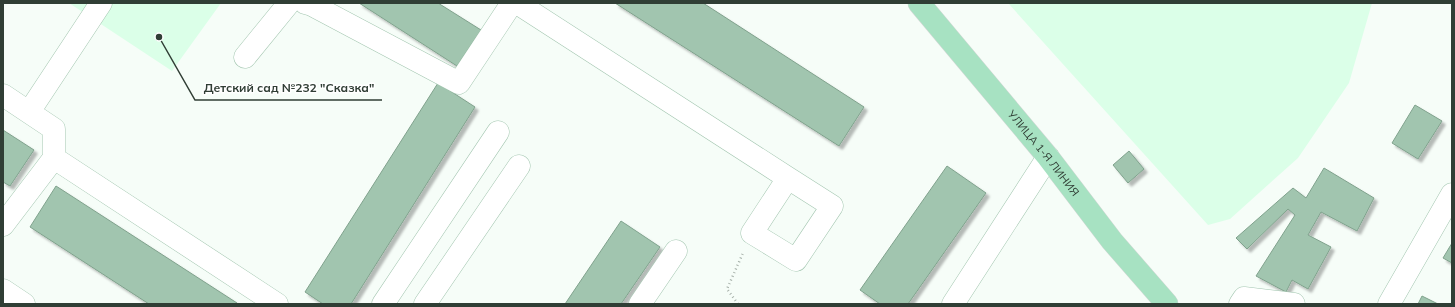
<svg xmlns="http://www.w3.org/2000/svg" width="1455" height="307" font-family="Mulish,sans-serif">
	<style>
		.built { fill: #dbffe8 }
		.building { fill: #a1c5af; stroke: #80a28d; filter: url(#shadow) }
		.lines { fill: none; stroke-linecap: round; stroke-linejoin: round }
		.minor-casing { stroke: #a3c6b0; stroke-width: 23 }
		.major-casing { stroke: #d6d8d7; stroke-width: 23 }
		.path { stroke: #a6b0a9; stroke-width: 2.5; stroke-dasharray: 1 3; stroke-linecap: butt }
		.minor { stroke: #fff; stroke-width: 22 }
		.major { stroke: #a7e2c2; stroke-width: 22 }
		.labels { text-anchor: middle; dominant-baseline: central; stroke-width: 3; stroke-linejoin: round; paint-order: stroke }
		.street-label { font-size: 11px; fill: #303e35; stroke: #fff }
		.leader { fill: none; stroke: #303e35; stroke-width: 1.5 }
		.callout-dot { fill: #303e35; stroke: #fff; stroke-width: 1.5 }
		.callout-label { font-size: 12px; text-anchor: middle; font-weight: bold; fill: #303e35; stroke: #fff; stroke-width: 3; stroke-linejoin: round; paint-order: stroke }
	</style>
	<defs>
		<filter id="shadow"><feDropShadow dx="3.5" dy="3.5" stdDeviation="1" flood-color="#0004"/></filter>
	</defs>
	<rect width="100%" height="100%" fill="#f6fdf8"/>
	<path class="built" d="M 69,3 L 221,3 L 172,71 Z
		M 1008,3 L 1372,3 L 1349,83 L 1298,158 L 1230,219 L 1208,225 Z"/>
	<path class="building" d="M 359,3 L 438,3 L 481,30 L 457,66 Z
		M 615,3 L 703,3 L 864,107 L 839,146 Z
		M 438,83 L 475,107 L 351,304 L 323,304 L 305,292 Z
		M 1415,105 L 1442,121 L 1418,159 L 1392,143 Z
		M 3,130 L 34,150 L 10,186 L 3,182 Z
		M 1129,151 L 1144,169 L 1128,183 L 1113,165 Z
		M 947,166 L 986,193 L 908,304 L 880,304 L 860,290 Z
		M 1324,168 L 1374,198 L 1357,231 L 1321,212 L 1308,235 L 1331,247 L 1308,289 L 1292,280 L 1286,292 L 1256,276 L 1295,215 L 1288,209 L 1247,249 L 1236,238 L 1293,188 L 1306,198 Z
		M 56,186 L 237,303 L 236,304 L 149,304 L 30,227 Z
		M 621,221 L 660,247 L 621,304 L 565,304 Z
		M 1452,243 L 1452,263 L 1443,258 Z
		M 1422,296 L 1438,304 L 1418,304 Z"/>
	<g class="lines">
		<g class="minor-casing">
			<path id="minor" d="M 305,3 L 312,5 L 459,83 L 512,3
				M 517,3 L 788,178 L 832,206 L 796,260 L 752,233 L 788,178
				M 245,57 L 289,3
				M 3,95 L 54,129 L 54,158 L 277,304
				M 29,112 L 101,3
				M 3,225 L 54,158
				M 3,290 L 24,304
				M 383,304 L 498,132
				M 425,304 L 519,166
				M 640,304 L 676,251
				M 953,304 L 1048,157
				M 1240,304 L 1244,298 L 1294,304
				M 1389,304 L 1452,194"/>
		</g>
		<g class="major-casing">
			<g id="major">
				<path id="s1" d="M 919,3 L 1048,157 L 1112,241 L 1167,304"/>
			</g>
		</g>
		<path class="path" d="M 738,304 L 727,289 L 743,253"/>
		<use href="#minor" class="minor"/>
		<use href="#major" class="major"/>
	</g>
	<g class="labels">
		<g class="street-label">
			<text stroke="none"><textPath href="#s1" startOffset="195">УЛИЦА 1-Я ЛИНИЯ</textPath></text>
		</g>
	</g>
	<path class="leader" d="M159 37L195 100H382"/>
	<circle class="callout-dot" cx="159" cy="37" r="4"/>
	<g class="callout-label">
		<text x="289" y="92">Детский сад №232 "Сказка"</text>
	</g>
	<rect width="1455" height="307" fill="none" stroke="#303e35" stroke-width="8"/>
</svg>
